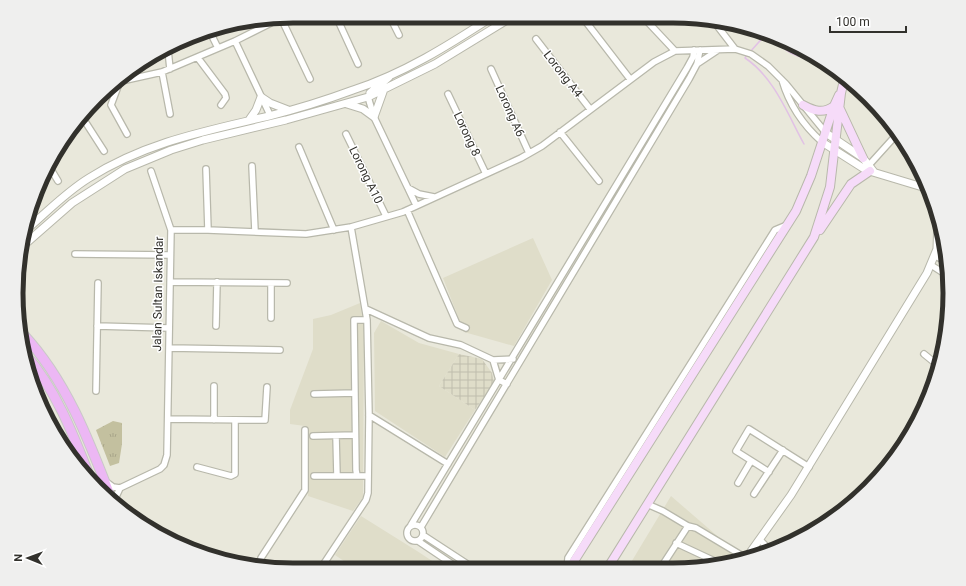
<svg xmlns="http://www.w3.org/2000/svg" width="966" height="586" font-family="Roboto,sans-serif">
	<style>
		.built { fill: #dfddc9 }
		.industrial { fill: url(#industrial-grid) }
		.park { fill: url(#park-tufts) }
		.water { fill: url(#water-waves) }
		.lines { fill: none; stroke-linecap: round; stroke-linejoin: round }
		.stream { stroke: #e1c1e5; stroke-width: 1.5 }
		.minor-casing { stroke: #b8b8ab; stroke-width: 8 }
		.tertiary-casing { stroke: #b8b8ab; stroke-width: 9 }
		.secondary-casing { stroke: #b8b8ab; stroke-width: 10 }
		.primary-casing { stroke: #cac9c8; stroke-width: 11 }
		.minor { stroke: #fff; stroke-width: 5.5 }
		.tertiary { stroke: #fff; stroke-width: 7 }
		.secondary { stroke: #f6dbf9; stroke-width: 8 }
		.primary { stroke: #ecb7f4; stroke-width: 9 }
		.labels { text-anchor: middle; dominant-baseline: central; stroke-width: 3; stroke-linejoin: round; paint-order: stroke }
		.street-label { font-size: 12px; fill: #32312c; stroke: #fff }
		.rim { fill: none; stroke: #32312c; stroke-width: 5 }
	</style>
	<defs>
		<pattern id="industrial-grid" width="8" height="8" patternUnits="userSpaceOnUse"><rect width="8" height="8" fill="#dfddc9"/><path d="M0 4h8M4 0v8" fill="none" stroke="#c0bead"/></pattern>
		<pattern id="park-tufts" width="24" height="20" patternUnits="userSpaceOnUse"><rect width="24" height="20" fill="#c3c09f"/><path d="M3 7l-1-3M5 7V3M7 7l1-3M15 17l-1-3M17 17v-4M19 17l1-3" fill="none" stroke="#a8a589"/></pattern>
		<pattern id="water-waves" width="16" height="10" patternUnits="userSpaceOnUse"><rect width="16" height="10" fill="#e1c1e5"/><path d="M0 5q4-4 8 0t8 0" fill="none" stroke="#c2a6c5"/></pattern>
	</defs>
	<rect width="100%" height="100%" fill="#e9e8db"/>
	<path class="built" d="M 533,238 L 552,280 L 514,346 L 464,332 L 443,278 Z
		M 360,303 L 364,328 L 363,497 L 353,511 L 308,496 L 305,426 L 290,424 L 290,410 L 313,349 L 313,319 L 331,315 Z
		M 381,321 L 419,343 L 459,354 L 439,386 L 475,410 L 445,457 L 375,411 L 374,333 Z
		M 671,496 L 745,560 L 691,569 L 627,569 Z
		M 361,516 L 417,551 L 443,568 L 354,568 L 335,555 Z"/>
	<path class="industrial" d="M 459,354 L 482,359 L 492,373 L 494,382 L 475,410 L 439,386 Z"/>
	<path class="park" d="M 113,421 L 122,423 L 122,444 L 119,463 L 110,466 L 96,430 Z"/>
	<path class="water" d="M 764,33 L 779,37 L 822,62 C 791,58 787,52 764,33 Z"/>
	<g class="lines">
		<path class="stream" d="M 750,52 L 766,34
			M 747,55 L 745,58 C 774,77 788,115 804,144"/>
		<g class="minor-casing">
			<path id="minor" d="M 336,16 L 358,64
				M 390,17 L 399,35
				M 281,18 L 310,79
				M 583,18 L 630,79
				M 644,18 L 675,51
				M 712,19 L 735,49
				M 209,30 L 218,48
				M 536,39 L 590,109
				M 235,41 L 281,18
				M 168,50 L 170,69
				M 198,58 L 225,94 L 226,98 L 221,105
				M 697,64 L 718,50
				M 491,69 L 529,153
				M 162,72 L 170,114
				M 782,80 C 789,104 804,126 822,142
				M 120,81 L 111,105 L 127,134
				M 117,82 L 162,72 L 235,41 L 270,115
				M 448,94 L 486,174
				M 368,97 L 374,117 L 416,205
				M 81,120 L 86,123 L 104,151
				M 560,132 L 599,181
				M 346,134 L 386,216
				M 299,147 L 334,230
				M 870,164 L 898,133
				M 49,166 L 58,181
				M 252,166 L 255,231
				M 206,169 L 208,230
				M 408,188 L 419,194 L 434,197
				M 407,210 L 457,324 L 466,328
				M 171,230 L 208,230 L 306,234 L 351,227
				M 937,249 L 944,241
				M 75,254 L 170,255
				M 935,256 L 948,262
				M 931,265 L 948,276
				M 170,282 L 287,283
				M 366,309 L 429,338 L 461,345 L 493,360 L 513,359
				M 271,318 L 271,283
				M 97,326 L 169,328
				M 216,326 L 217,282
				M 169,348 L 280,350
				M 924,354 L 940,367
				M 493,360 L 499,380 L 507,384
				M 96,391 L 98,283
				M 314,394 L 355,393
				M 369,415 L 448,464
				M 168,419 L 265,420 L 267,387
				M 214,420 L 214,386
				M 313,436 L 355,435
				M 336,436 L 337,476
				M 197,467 L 231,476 L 235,474 L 235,420
				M 769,472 L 736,451 L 749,429 L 809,467
				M 314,476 L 368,476
				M 357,476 L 356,470 L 354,320 L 367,320
				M 105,481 L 113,487 L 120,488
				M 738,483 L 751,461
				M 120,488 L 160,469 L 164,465 L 167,455 L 171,230 L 151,171
				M 754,494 L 783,450
				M 114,501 L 120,488
				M 647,504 L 663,511 L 688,526 L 696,528 L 746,558
				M407 533a8 8 0 1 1 16 0a8 8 0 1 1-16 0Z
				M 411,525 L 687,68 L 693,57 L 694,50
				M 421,527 L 689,79 L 697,64 L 700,50
				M 423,535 L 475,569
				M 760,540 L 770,550
				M 418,541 L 458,568
				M 676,543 L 721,564
				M 263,568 L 261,558 L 305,490 L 305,430
				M 321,568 L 366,500 L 368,493 L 369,415 L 367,320 L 351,227 L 403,212 L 521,158 L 542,146 L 654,62 L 675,51 L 735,49 L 751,54 L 768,66 L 786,84 L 826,133
				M 567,569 L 568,558 L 775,230 L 787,225
				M 660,569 L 688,526"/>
		</g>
		<g class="tertiary-casing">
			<path id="tertiary" d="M 370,93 L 389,77
				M 347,104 L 363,109 L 374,117 L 384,89
				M 249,120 L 256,110 L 261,97 L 270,103 L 288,110
				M 826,133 L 863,158 L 874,172
				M 822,142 L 866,170 L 929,189
				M 26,230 C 47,212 66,192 89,178 C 146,142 206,131 269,116 C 297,109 326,100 353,90 C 403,74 449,45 492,17
				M 24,245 L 72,203 L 125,169 L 171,150 L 203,140 L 286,120 L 368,97 L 435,64 L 512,17
				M 744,561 L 791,495 L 927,273 L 937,249 L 938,217"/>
		</g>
		<g class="secondary-casing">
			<path id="secondary" d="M 803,105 C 814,111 823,114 834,106
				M 840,109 L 863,158
				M 820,230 L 851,184 L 870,171
				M 569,569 L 796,211 L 811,176 L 834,106 L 839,95
				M 607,569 L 814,237 L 830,187 L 841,93 L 845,76"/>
		</g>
		<g class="primary-casing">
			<path id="primary" d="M 23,334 C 66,380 89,440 111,498
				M 26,355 C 56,390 73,434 89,475"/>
		</g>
		<use href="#minor" class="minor"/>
		<use href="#tertiary" class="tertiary"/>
		<use href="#secondary" class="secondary"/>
		<use href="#primary" class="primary"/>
	</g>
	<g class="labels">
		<g class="street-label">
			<text transform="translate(563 74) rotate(52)">Lorong A4</text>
			<text transform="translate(510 111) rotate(66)">Lorong A6</text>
			<text transform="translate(467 134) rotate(65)">Lorong 8</text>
			<text transform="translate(366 175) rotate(64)">Lorong A10</text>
			<text transform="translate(158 294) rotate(-89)">Jalan Sultan Iskandar</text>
		</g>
	</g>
	<path d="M0 0H966V586H0ZM293 23H673A270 270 0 0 1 943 293V293A270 270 0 0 1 673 563H293A270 270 0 0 1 23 293V293A270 270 0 0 1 293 23Z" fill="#efefee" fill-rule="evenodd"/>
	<path class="rim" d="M293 23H673A270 270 0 0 1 943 293V293A270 270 0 0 1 673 563H293A270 270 0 0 1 23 293V293A270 270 0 0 1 293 23Z"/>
	<g transform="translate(28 558) rotate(271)" stroke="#ffffff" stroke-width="3" paint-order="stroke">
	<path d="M0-3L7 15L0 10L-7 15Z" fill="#32312c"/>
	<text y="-6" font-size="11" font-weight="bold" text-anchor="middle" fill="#32312c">N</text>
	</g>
	<path d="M830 26v6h76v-6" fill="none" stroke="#32312c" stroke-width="2"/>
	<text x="836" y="26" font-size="12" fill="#32312c" stroke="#ffffff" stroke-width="3" paint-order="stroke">100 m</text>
</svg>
